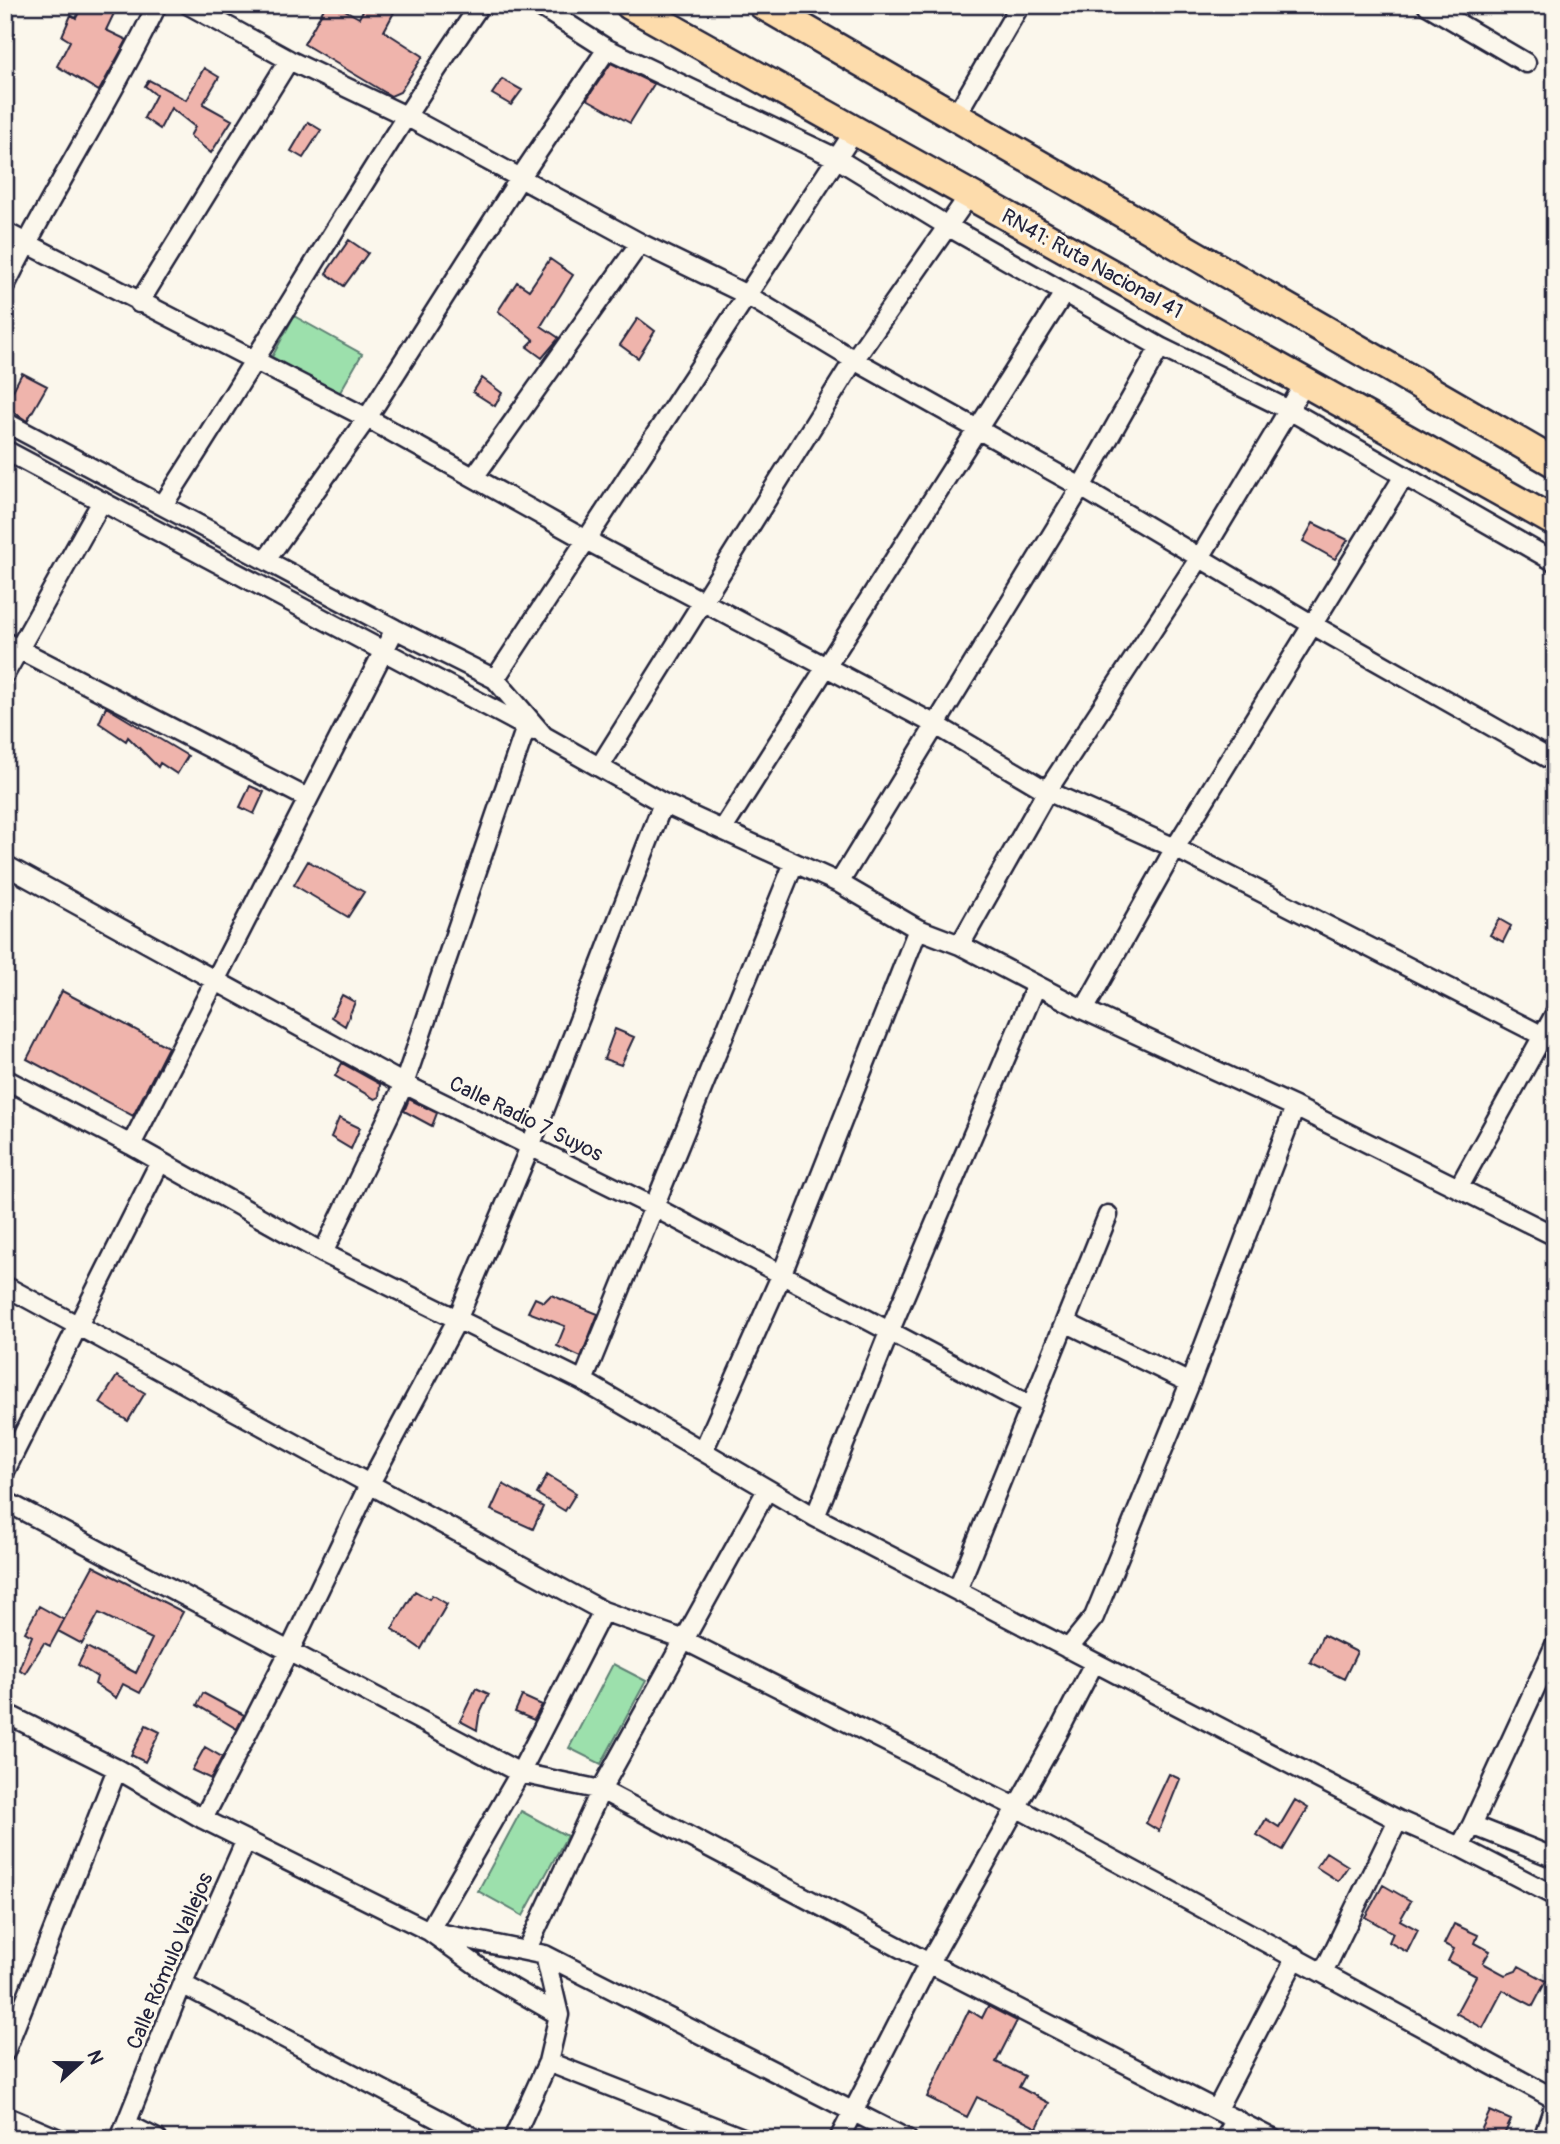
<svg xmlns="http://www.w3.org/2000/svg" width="1560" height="2144" font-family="Pangolin,sans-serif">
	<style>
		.green { fill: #9ce0ac; stroke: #5f8174; stroke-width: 2 }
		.building { fill: #efb4ac; stroke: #22223b; stroke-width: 2 }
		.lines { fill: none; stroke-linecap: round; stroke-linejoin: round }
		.street-casing { stroke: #22223b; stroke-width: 23 }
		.primary-casing { stroke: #22223b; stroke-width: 33 }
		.street { stroke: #fbf7ec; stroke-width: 18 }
		.primary { stroke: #fddcac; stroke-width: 28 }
		.labels { text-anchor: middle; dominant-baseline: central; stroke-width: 6; stroke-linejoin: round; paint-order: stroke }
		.street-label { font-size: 21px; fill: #22223b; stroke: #fbf7ec }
	</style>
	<rect width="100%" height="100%" fill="#fbf7ec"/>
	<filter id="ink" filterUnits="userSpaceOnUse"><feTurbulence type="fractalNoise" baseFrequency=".0143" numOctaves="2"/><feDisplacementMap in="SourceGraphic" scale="14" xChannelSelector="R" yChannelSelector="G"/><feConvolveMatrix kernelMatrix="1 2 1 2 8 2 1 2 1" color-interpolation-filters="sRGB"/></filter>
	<g filter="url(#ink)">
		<path class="green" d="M 294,316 L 362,354 L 339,394 L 272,357 Z
			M 613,1664 L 646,1681 L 601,1764 L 569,1748 Z
			M 521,1811 L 567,1836 L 523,1916 L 478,1891 Z"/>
		<path class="building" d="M 83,5 L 118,5 L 106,30 L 127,40 L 99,91 L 57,66 L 70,41 L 62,36 L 71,15 L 76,18 Z
			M 326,5 L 336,5 L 359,18 L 366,5 L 398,5 L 384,31 L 423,56 L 400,92 L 391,96 L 304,44 Z
			M 611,63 L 654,84 L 630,123 L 587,99 Z
			M 204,68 L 219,77 L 203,104 L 232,120 L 211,153 L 190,136 L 195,127 L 171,108 L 160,129 L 144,118 L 156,95 L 145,86 L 149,80 L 186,100 Z
			M 502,79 L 522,90 L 511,105 L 492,94 Z
			M 308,122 L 321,130 L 303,158 L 291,151 Z
			M 349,240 L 368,253 L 344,286 L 326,273 Z
			M 550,259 L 573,275 L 541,326 L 559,338 L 542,358 L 527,347 L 534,340 L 498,311 L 517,282 L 529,290 Z
			M 638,318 L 655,331 L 638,358 L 620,345 Z
			M 22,373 L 47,386 L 27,421 L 5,406 Z
			M 482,378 L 502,393 L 495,406 L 473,392 Z
			M 1313,523 L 1348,540 L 1335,559 L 1303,541 Z
			M 106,707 L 188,756 L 177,774 L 160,763 L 158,767 L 128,737 L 126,741 L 99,723 Z
			M 250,786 L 264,792 L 254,814 L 240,807 Z
			M 308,861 L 364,892 L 348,917 L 294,885 Z
			M 1499,919 L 1511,926 L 1503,942 L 1490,935 Z
			M 62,991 L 168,1047 L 133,1116 L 27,1059 Z
			M 342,995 L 355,1002 L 345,1026 L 331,1017 Z
			M 615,1029 L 634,1037 L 621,1065 L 604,1059 Z
			M 342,1063 L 380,1084 L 379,1097 L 375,1099 L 335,1076 Z
			M 409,1099 L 437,1113 L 432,1126 L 404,1111 Z
			M 339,1118 L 360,1128 L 351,1149 L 331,1137 Z
			M 551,1295 L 598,1314 L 581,1357 L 557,1346 L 565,1326 L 528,1312 L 535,1298 L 544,1302 Z
			M 117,1376 L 145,1393 L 128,1421 L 100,1403 Z
			M 547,1475 L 576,1493 L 565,1511 L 537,1494 Z
			M 503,1484 L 543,1507 L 533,1529 L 491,1510 Z
			M 93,1566 L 183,1612 L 140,1693 L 123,1684 L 116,1698 L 95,1684 L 97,1677 L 78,1665 L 87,1647 L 136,1673 L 152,1639 L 99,1613 L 82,1644 L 58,1631 Z
			M 415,1591 L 429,1599 L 432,1595 L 447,1604 L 421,1649 L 392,1629 Z
			M 39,1606 L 64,1620 L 50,1646 L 44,1643 L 25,1673 L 19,1669 L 32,1636 L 25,1632 Z
			M 1323,1635 L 1357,1652 L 1344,1679 L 1310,1662 Z
			M 476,1688 L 489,1694 L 479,1716 L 477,1730 L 460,1721 Z
			M 203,1693 L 244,1715 L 237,1729 L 197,1705 Z
			M 522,1696 L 542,1705 L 534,1720 L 515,1712 Z
			M 146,1725 L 160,1732 L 145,1762 L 131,1755 Z
			M 205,1747 L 222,1757 L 211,1779 L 192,1770 Z
			M 1169,1774 L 1180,1779 L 1159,1831 L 1146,1823 Z
			M 1295,1800 L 1308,1808 L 1283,1850 L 1257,1835 L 1266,1819 L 1279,1827 Z
			M 1326,1852 L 1348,1866 L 1338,1881 L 1316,1867 Z
			M 1383,1885 L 1411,1901 L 1400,1920 L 1418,1930 L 1407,1952 L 1389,1942 L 1393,1933 L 1365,1917 Z
			M 1454,1924 L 1478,1935 L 1475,1943 L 1490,1951 L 1483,1963 L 1505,1975 L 1516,1971 L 1519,1966 L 1546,1981 L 1533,2006 L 1503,1990 L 1483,2028 L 1456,2013 L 1476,1976 L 1448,1961 L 1454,1949 L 1444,1944 Z
			M 988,2006 L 1017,2021 L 996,2062 L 1025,2076 L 1019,2087 L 1049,2103 L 1037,2128 L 977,2097 L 967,2117 L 927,2097 L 969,2010 L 982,2018 Z
			M 1490,2111 L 1511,2120 L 1502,2139 L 1477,2139 Z"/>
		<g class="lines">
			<g class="street-casing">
				<path id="street" d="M 189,5 L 289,60 L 404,115 L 640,243 L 745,294 L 854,360 L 1081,487 L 1313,625 L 1555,762
					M 538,5 L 607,49 L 836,158 L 949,227 L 1160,347 L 1081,487 L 839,883
					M 1427,5 L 1526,63
					M 955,117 L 1020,5
					M 5,232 L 367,418 L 584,539 L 936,725 L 1047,791 L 1175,848 L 1543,1036
					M 5,286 C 52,190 111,101 157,5
					M 139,303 L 289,60
					M 1160,347 L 1289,410 L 1555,562
					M 5,422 L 395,629 L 495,679 L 544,736 L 663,803 L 839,883 L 918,929 L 960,945 L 1084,1010 L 1295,1107 L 1555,1236
					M 5,450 L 534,731
					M 474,477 L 640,243
					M 163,505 C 271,339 368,168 480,5
					M 266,560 L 367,418 L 520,178 L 607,49
					M 5,642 L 307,798
					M 5,674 L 102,501
					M 495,679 L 854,132
					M 600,766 L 854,360 L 968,197
					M 723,829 L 1064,293
					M 5,865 L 404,1084 L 652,1206 L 1031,1406
					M 960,945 L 1047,791 L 1199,559 L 1305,383
					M 1084,1010 L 1175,848 L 1404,476
					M 5,1079 L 131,1145 L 323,1253 L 583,1381 L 815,1517 L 1398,1820 L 1460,1847 L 1472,1825 L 1555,1858
					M 131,1145 L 395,629
					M 1459,1187 L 1555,1014
					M 323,1253 L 404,1084 L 526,727
					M 5,1286 L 603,1611 L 682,1639 L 1016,1807 L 1555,2099
					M 1065,1322 L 1190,1383
					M 583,1381 L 794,863
					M 704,1449 L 781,1276 L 918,929
					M 5,1471 L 160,1162
					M 5,1501 L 520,1773 L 601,1790 L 929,1963 L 1273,2139
					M 815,1517 L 890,1330 L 1036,986
					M 958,1588 L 1108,1215
					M 1068,1649 L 1094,1617 L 1190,1383 L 1295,1107
					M 5,1713 L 117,1769 L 203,1819 L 429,1931 L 545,1955 L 907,2139
					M 203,1819 L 289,1652 L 369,1485 L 457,1320 L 530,1147 L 663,803
					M 1472,1825 L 1555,1645
					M 1460,1847 L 1555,1896
					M 527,1949 L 601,1790 L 767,1490
					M 1323,1973 L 1398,1820
					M 182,1984 L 476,2139
					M 559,2015 L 493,1977 L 429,1931 L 520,1773 L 603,1611
					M 5,2052 L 117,1769
					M 548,2062 L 745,2139
					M 1217,2109 L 1296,1957
					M 5,2116 L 59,2139
					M 127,2124 L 157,2139
					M 120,2139 L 182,1984 L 246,1840
					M 513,2139 L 548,2062 L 559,2015 L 545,1955
					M 839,2139 L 929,1963 L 1058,1733 L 1094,1663
					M 1225,2139 L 1236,2119
					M 1543,2139 L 1555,2103"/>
			</g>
			<g class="primary-casing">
				<path id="primary" d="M 630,5 L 1555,522
					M 763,5 L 1555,463"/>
			</g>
			<use href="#street" class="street"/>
			<use href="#primary" class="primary"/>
		</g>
	</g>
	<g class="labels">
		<g class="street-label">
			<text transform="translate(1092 264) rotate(29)">RN41: Ruta Nacional 41</text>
			<text transform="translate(526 1119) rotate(26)">Calle Radio 7 Suyos</text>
			<text transform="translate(170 1961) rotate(-67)">Calle Rómulo Vallejos</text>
		</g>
	</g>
	<rect width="1560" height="2144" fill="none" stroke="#fbf7ec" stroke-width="28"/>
	<rect x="14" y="14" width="1532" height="2116" fill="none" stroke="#22223b" stroke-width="2.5" filter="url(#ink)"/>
	<g transform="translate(80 2063) rotate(69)" stroke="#fbf7ec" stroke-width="5" paint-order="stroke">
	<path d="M0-5L12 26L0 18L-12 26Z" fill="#22223b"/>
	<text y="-10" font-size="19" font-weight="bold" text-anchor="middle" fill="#22223b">N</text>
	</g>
</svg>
